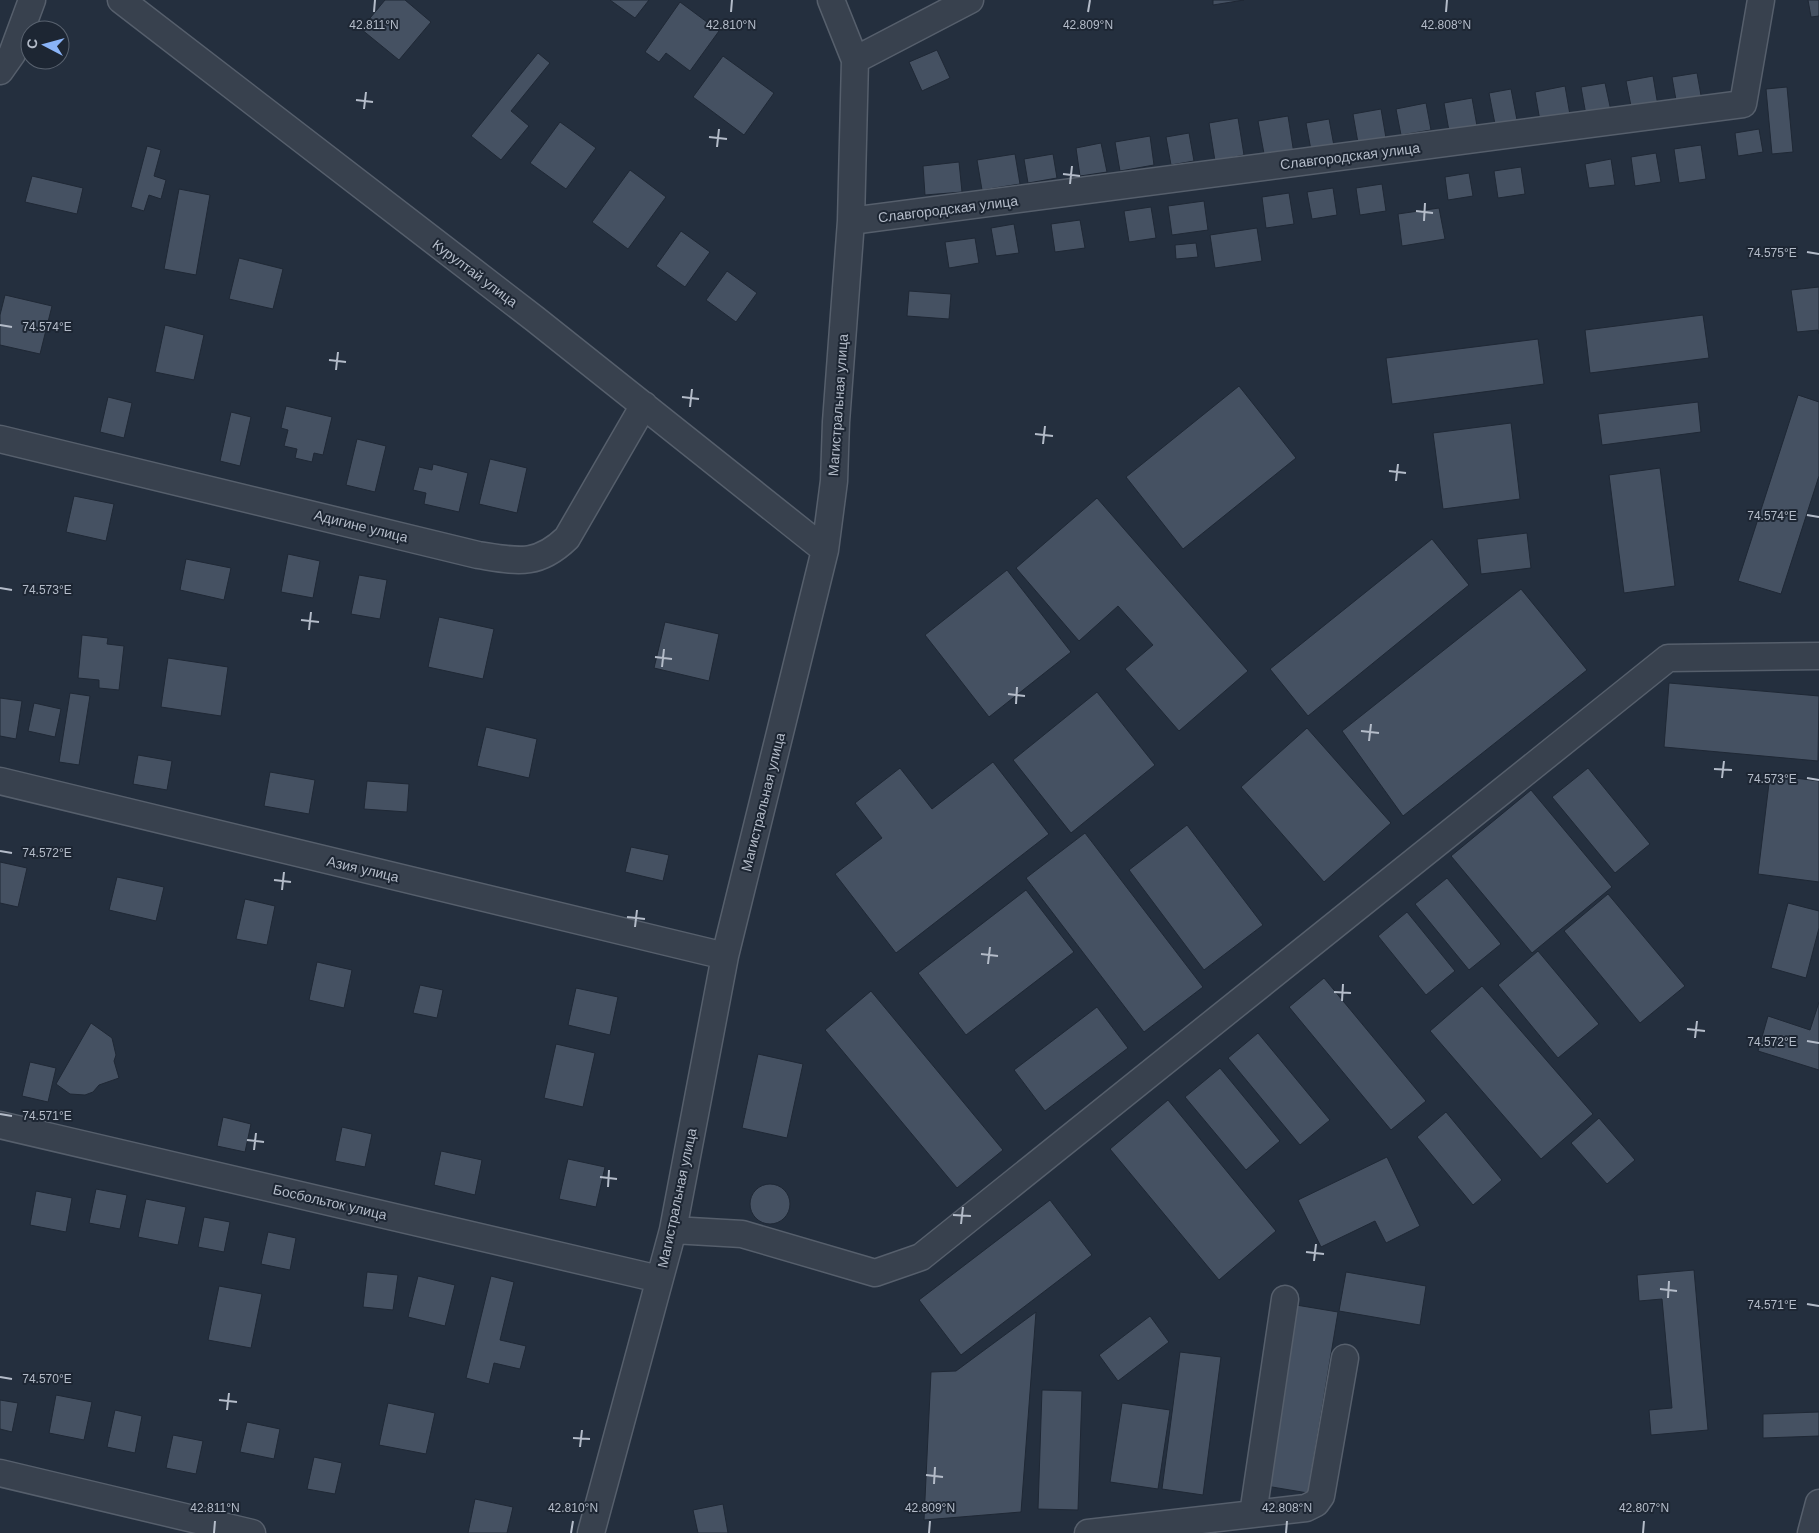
<svg xmlns="http://www.w3.org/2000/svg" width="1819" height="1533" font-family="Helvetica,sans-serif">
	<style>
		.building { fill: #455162; stroke: #1f2835 }
		.lines { fill: none; stroke-linecap: round; stroke-linejoin: round }
		.minor-casing { stroke: #565f6c; stroke-width: 29 }
		.minor { stroke: #38414e; stroke-width: 26 }
		.ticks { fill: none; stroke: #b4bcc9; stroke-width: 2 }
		.labels { text-anchor: middle; dominant-baseline: central; stroke-width: 4; stroke-linejoin: round; paint-order: stroke }
		.street-label { font-size: 14px; fill: #b4bcc9; stroke: #1d2633 }
		.ticks-label { font-size: 12px; text-anchor: middle; fill: #b4bcc9; stroke: #1d2633; stroke-width: 4; stroke-linejoin: round; paint-order: stroke }
	</style>
	<rect width="100%" height="100%" fill="#242f3e"/>
	<path class="building" d="M 385,0 L 405,0 L 431,22 L 399,60 L 361,29 Z
		M 610,0 L 649,0 L 635,18 Z
		M 1213,0 L 1244,0 L 1213,5 Z
		M 1808,0 L 1819,0 L 1819,16 L 1811,17 Z
		M 680,2 L 719,31 L 690,71 L 666,53 L 659,62 L 645,52 Z
		M 937,50 L 950,78 L 922,91 L 909,62 Z
		M 538,53 L 550,63 L 511,111 L 529,126 L 501,160 L 471,136 Z
		M 723,56 L 774,93 L 744,135 L 693,97 Z
		M 1697,73 L 1702,101 L 1677,106 L 1672,77 Z
		M 1653,76 L 1658,106 L 1632,111 L 1626,81 Z
		M 1605,83 L 1611,111 L 1586,115 L 1581,87 Z
		M 1565,86 L 1570,115 L 1540,121 L 1535,92 Z
		M 1787,87 L 1793,152 L 1772,154 L 1766,89 Z
		M 1511,89 L 1517,120 L 1495,124 L 1489,93 Z
		M 1472,98 L 1477,126 L 1449,131 L 1444,103 Z
		M 1426,103 L 1431,130 L 1401,135 L 1396,109 Z
		M 1381,109 L 1386,138 L 1358,143 L 1353,114 Z
		M 1288,116 L 1294,154 L 1265,159 L 1258,121 Z
		M 1238,118 L 1244,155 L 1215,161 L 1209,123 Z
		M 1329,119 L 1334,146 L 1311,150 L 1306,123 Z
		M 560,122 L 596,148 L 566,189 L 530,163 Z
		M 1759,129 L 1763,152 L 1738,156 L 1735,133 Z
		M 1189,133 L 1194,161 L 1171,165 L 1166,137 Z
		M 1150,136 L 1154,165 L 1120,171 L 1115,142 Z
		M 1101,143 L 1107,172 L 1080,176 L 1076,148 Z
		M 1701,145 L 1706,179 L 1679,183 L 1674,149 Z
		M 147,146 L 161,150 L 154,176 L 166,180 L 161,199 L 149,195 L 144,211 L 131,207 Z
		M 1656,153 L 1661,182 L 1635,186 L 1631,157 Z
		M 1015,154 L 1020,184 L 982,190 L 977,160 Z
		M 1053,154 L 1057,178 L 1028,183 L 1024,159 Z
		M 1611,159 L 1615,185 L 1589,188 L 1585,164 Z
		M 959,162 L 962,192 L 925,195 L 923,166 Z
		M 1521,167 L 1525,194 L 1498,198 L 1494,171 Z
		M 630,170 L 666,197 L 628,249 L 592,222 Z
		M 1469,173 L 1473,196 L 1448,200 L 1445,177 Z
		M 32,176 L 83,188 L 77,214 L 25,202 Z
		M 1382,184 L 1386,211 L 1360,215 L 1356,188 Z
		M 1333,188 L 1337,215 L 1312,219 L 1307,192 Z
		M 179,189 L 210,195 L 196,275 L 164,269 Z
		M 1289,193 L 1294,224 L 1266,228 L 1262,197 Z
		M 1204,201 L 1208,230 L 1172,235 L 1168,206 Z
		M 1151,207 L 1156,238 L 1129,242 L 1124,211 Z
		M 1439,208 L 1445,239 L 1402,246 L 1398,214 Z
		M 1080,220 L 1085,248 L 1055,252 L 1051,224 Z
		M 1014,224 L 1019,253 L 996,256 L 991,228 Z
		M 1257,228 L 1262,261 L 1215,268 L 1210,235 Z
		M 681,231 L 710,252 L 685,287 L 656,266 Z
		M 975,238 L 979,263 L 949,268 L 945,242 Z
		M 1196,243 L 1198,257 L 1176,259 L 1175,245 Z
		M 239,258 L 283,269 L 273,309 L 229,299 Z
		M 727,271 L 757,293 L 736,322 L 706,300 Z
		M 1819,287 L 1819,334 L 1818,330 L 1797,332 L 1791,290 Z
		M 909,291 L 951,294 L 949,319 L 907,316 Z
		M 5,295 L 52,306 L 40,354 L 0,345 L 0,315 Z
		M 1703,315 L 1709,358 L 1590,373 L 1585,330 Z
		M 165,325 L 204,335 L 194,380 L 155,372 Z
		M 1538,339 L 1544,384 L 1392,404 L 1386,358 Z
		M 1239,386 L 1296,458 L 1183,549 L 1126,477 Z
		M 1798,395 L 1819,402 L 1819,476 L 1781,594 L 1738,581 Z
		M 108,397 L 132,403 L 124,438 L 100,432 Z
		M 1698,402 L 1701,432 L 1602,445 L 1598,414 Z
		M 286,406 L 332,417 L 323,455 L 314,453 L 312,462 L 295,458 L 297,449 L 284,446 L 288,430 L 281,428 Z
		M 231,412 L 251,417 L 240,466 L 220,461 Z
		M 1511,423 L 1520,499 L 1443,509 L 1433,433 Z
		M 357,439 L 386,446 L 375,492 L 346,485 Z
		M 490,459 L 527,468 L 517,513 L 479,504 Z
		M 433,464 L 468,473 L 459,512 L 424,504 L 426,493 L 413,490 L 419,467 L 432,470 Z
		M 1660,468 L 1675,586 L 1624,593 L 1609,475 Z
		M 74,496 L 114,504 L 106,541 L 66,532 Z
		M 1097,498 L 1248,671 L 1179,731 L 1125,669 L 1153,645 L 1118,606 L 1079,641 L 1016,568 Z
		M 1527,533 L 1531,568 L 1481,574 L 1477,539 Z
		M 1432,539 L 1469,585 L 1308,716 L 1270,669 Z
		M 288,554 L 320,561 L 313,598 L 281,592 Z
		M 186,559 L 231,568 L 224,600 L 180,590 Z
		M 1007,570 L 1071,652 L 989,717 L 925,635 Z
		M 359,575 L 387,580 L 380,619 L 351,614 Z
		M 1521,589 L 1587,670 L 1403,816 L 1342,731 Z
		M 439,617 L 494,629 L 483,679 L 428,667 Z
		M 665,622 L 719,634 L 709,681 L 654,668 Z
		M 82,635 L 108,638 L 107,644 L 124,646 L 119,690 L 99,688 L 99,680 L 78,678 Z
		M 168,658 L 228,667 L 221,716 L 161,707 Z
		M 1669,683 L 1819,696 L 1818,761 L 1664,747 Z
		M 1097,692 L 1155,765 L 1071,833 L 1013,760 Z
		M 70,693 L 90,696 L 79,765 L 59,762 Z
		M 0,698 L 22,701 L 16,739 L 0,736 Z
		M 34,703 L 61,709 L 55,737 L 28,731 Z
		M 486,727 L 537,739 L 529,778 L 477,766 Z
		M 1307,728 L 1391,823 L 1324,882 L 1241,787 Z
		M 138,755 L 172,761 L 167,790 L 133,784 Z
		M 993,762 L 1049,834 L 896,953 L 835,874 L 882,838 L 855,803 L 900,768 L 932,809 Z
		M 1588,768 L 1650,844 L 1615,873 L 1552,797 Z
		M 270,772 L 315,780 L 309,814 L 264,806 Z
		M 1770,775 L 1819,781 L 1819,882 L 1758,874 Z
		M 367,781 L 409,784 L 407,812 L 364,809 Z
		M 1531,790 L 1612,887 L 1532,953 L 1451,856 Z
		M 1187,825 L 1263,925 L 1204,970 L 1129,870 Z
		M 1085,833 L 1203,987 L 1144,1032 L 1026,878 Z
		M 631,847 L 669,855 L 663,881 L 625,872 Z
		M 0,862 L 27,868 L 18,907 L 0,903 Z
		M 117,877 L 164,887 L 156,921 L 109,910 Z
		M 1447,878 L 1501,944 L 1469,970 L 1415,904 Z
		M 1026,890 L 1074,952 L 966,1035 L 918,973 Z
		M 1608,894 L 1685,986 L 1640,1023 L 1564,931 Z
		M 245,899 L 275,906 L 267,945 L 236,939 Z
		M 1788,903 L 1819,911 L 1819,928 L 1806,978 L 1771,968 Z
		M 1407,912 L 1455,971 L 1426,995 L 1378,936 Z
		M 1538,951 L 1599,1024 L 1558,1058 L 1498,985 Z
		M 317,962 L 352,970 L 344,1008 L 309,1000 Z
		M 1324,978 L 1426,1101 L 1391,1130 L 1289,1007 Z
		M 420,985 L 443,990 L 437,1018 L 413,1013 Z
		M 1482,986 L 1593,1114 L 1541,1159 L 1430,1031 Z
		M 576,988 L 618,997 L 610,1035 L 568,1025 Z
		M 871,991 L 1003,1150 L 957,1188 L 825,1030 Z
		M 1819,1002 L 1819,1070 L 1758,1051 L 1768,1016 L 1810,1030 Z
		M 1097,1007 L 1128,1048 L 1045,1111 L 1014,1070 Z
		M 91,1023 L 112,1038 L 116,1055 L 114,1061 L 119,1078 L 99,1085 L 93,1092 L 85,1095 L 70,1094 L 56,1084 Z
		M 1258,1033 L 1330,1120 L 1300,1145 L 1228,1058 Z
		M 556,1044 L 595,1053 L 583,1107 L 544,1098 Z
		M 758,1054 L 803,1064 L 787,1138 L 742,1128 Z
		M 30,1062 L 56,1068 L 48,1102 L 22,1096 Z
		M 1220,1068 L 1280,1141 L 1246,1170 L 1185,1097 Z
		M 1168,1100 L 1276,1231 L 1219,1280 L 1110,1149 Z
		M 1446,1112 L 1502,1180 L 1473,1205 L 1417,1137 Z
		M 223,1117 L 251,1124 L 245,1152 L 217,1146 Z
		M 1599,1118 L 1635,1160 L 1607,1184 L 1571,1143 Z
		M 342,1127 L 372,1134 L 365,1167 L 335,1161 Z
		M 441,1151 L 482,1160 L 475,1195 L 434,1185 Z
		M 1387,1157 L 1420,1226 L 1386,1243 L 1375,1221 L 1321,1247 L 1298,1200 Z
		M 568,1159 L 605,1167 L 596,1207 L 559,1199 Z
		M750 1204a20 20 0 1 1 40 0a20 20 0 1 1-40 0Z
		M 96,1189 L 127,1195 L 120,1229 L 89,1223 Z
		M 36,1191 L 72,1198 L 66,1232 L 30,1225 Z
		M 146,1199 L 186,1207 L 178,1245 L 138,1237 Z
		M 1050,1200 L 1092,1255 L 961,1355 L 919,1300 Z
		M 204,1217 L 230,1222 L 224,1252 L 198,1247 Z
		M 268,1232 L 296,1238 L 290,1270 L 261,1264 Z
		M 1694,1270 L 1708,1430 L 1651,1435 L 1649,1410 L 1672,1408 L 1662,1299 L 1639,1301 L 1637,1275 Z
		M 367,1272 L 398,1275 L 393,1310 L 363,1307 Z
		M 1346,1272 L 1426,1286 L 1420,1325 L 1339,1311 Z
		M 418,1276 L 455,1285 L 445,1326 L 408,1317 Z
		M 491,1276 L 514,1282 L 500,1340 L 526,1346 L 520,1369 L 494,1363 L 489,1384 L 466,1378 Z
		M 219,1286 L 262,1294 L 251,1348 L 208,1340 Z
		M 1296,1305 L 1338,1312 L 1308,1493 L 1266,1486 Z
		M 1036,1312 L 1021,1512 L 924,1520 L 931,1372 L 956,1371 Z
		M 1150,1316 L 1169,1342 L 1118,1381 L 1099,1355 Z
		M 1180,1352 L 1221,1357 L 1203,1495 L 1162,1489 Z
		M 1042,1390 L 1082,1391 L 1078,1510 L 1038,1509 Z
		M 56,1395 L 92,1402 L 84,1440 L 49,1433 Z
		M 0,1400 L 18,1403 L 12,1432 L 0,1429 Z
		M 388,1403 L 435,1413 L 426,1454 L 379,1445 Z
		M 1122,1403 L 1170,1410 L 1158,1489 L 1110,1482 Z
		M 115,1410 L 142,1416 L 135,1453 L 107,1447 Z
		M 1819,1412 L 1819,1436 L 1763,1438 L 1763,1414 Z
		M 247,1422 L 280,1429 L 274,1459 L 240,1452 Z
		M 173,1435 L 203,1441 L 196,1474 L 166,1468 Z
		M 314,1457 L 342,1463 L 335,1494 L 307,1489 Z
		M 475,1499 L 513,1507 L 507,1533 L 468,1533 Z
		M 723,1504 L 728,1533 L 698,1533 L 693,1510 Z"/>
	<g class="lines">
		<g class="minor-casing">
			<path id="minor" d="M 121,0 L 535,319 L 825,550
				M 855,60 L 970,0
				M 0,71 L 12,54 L 32,0
				M 851,221 L 1743,104 L 1761,0
				M 0,439 L 478,555 C 517,561 537,567 567,538 L 644,405
				M 0,781 L 725,956
				M 0,1125 L 659,1279
				M 673,1230 L 742,1234 L 875,1273 L 921,1257 L 1668,658 L 1819,656
				M 0,1473 L 252,1533
				M 1253,1514 L 1285,1299
				M 591,1533 L 673,1230 L 725,956 L 825,550 L 834,481 L 836,422 L 851,221 L 855,60 L 831,0
				M 1088,1533 L 1306,1508 L 1316,1503 L 1321,1496 L 1345,1358
				M 1811,1533 L 1819,1503"/>
		</g>
		<use href="#minor" class="minor"/>
	</g>
	<path class="ticks" d="M 374,12 L 375,0M 731,12 L 732,0M 1088,12 L 1090,0M 1446,12 L 1447,0M 356,100 L 373,102M 364,109 L 366,92M 709,137 L 727,139M 717,147 L 719,129M 1063,174 L 1080,176M 1070,184 L 1072,166M 1416,211 L 1433,213M 1424,221 L 1425,203M 1807,252 L 1819,254M 0,325 L 12,327M 329,360 L 346,362M 336,370 L 338,352M 682,397 L 699,399M 690,407 L 692,389M 1035,434 L 1053,436M 1043,444 L 1045,426M 1389,471 L 1406,473M 1396,481 L 1398,464M 1807,515 L 1819,517M 0,588 L 12,590M 301,620 L 319,622M 309,630 L 311,612M 655,657 L 672,659M 662,667 L 664,649M 1008,694 L 1025,696M 1016,704 L 1017,687M 1361,731 L 1379,733M 1369,741 L 1371,724M 1714,769 L 1732,770M 1722,778 L 1724,761M 1807,778 L 1819,780M 0,851 L 12,853M 274,880 L 291,882M 282,890 L 284,872M 627,917 L 645,919M 635,927 L 637,910M 981,954 L 998,956M 988,964 L 990,947M 1334,992 L 1351,993M 1342,1001 L 1343,984M 1687,1029 L 1705,1031M 1695,1038 L 1697,1021M 1807,1041 L 1819,1043M 0,1114 L 12,1116M 247,1140 L 264,1142M 254,1150 L 256,1133M 600,1177 L 617,1179M 608,1187 L 609,1170M 953,1215 L 971,1216M 961,1224 L 963,1207M 1306,1252 L 1324,1254M 1314,1261 L 1316,1244M 1660,1289 L 1677,1291M 1668,1298 L 1669,1281M 1807,1304 L 1819,1306M 0,1377 L 12,1379M 219,1400 L 237,1402M 227,1410 L 229,1393M 573,1438 L 590,1439M 580,1447 L 582,1430M 926,1475 L 943,1477M 934,1484 L 935,1467M 214,1533 L 215,1521M 571,1533 L 573,1521M 929,1533 L 930,1521M 1286,1533 L 1287,1521M 1643,1533 L 1644,1521"/>
	<g class="labels">
		<g class="street-label">
			<text transform="translate(1350 156) rotate(-7)">Славгородская улица</text>
			<text transform="translate(948 209) rotate(-7)">Славгородская улица</text>
			<text transform="translate(475 273) rotate(37)">Курултай улица</text>
			<text transform="translate(838 405) rotate(-86)">Магистральная улица</text>
			<text transform="translate(361 526) rotate(14)">Адигине улица</text>
			<text transform="translate(763 802) rotate(-76)">Магистральная улица</text>
			<text transform="translate(363 869) rotate(13)">Азия улица</text>
			<text transform="translate(677 1198) rotate(-78)">Магистральная улица</text>
			<text transform="translate(330 1202) rotate(13)">Босбольток улица</text>
		</g>
	</g>
	<g class="ticks-label">
		<text x="374" y="29">42.811°N</text>
		<text x="731" y="29">42.810°N</text>
		<text x="1088" y="29">42.809°N</text>
		<text x="1446" y="29">42.808°N</text>
		<text x="1772" y="257">74.575°E</text>
		<text x="47" y="331">74.574°E</text>
		<text x="1772" y="520">74.574°E</text>
		<text x="47" y="594">74.573°E</text>
		<text x="1772" y="783">74.573°E</text>
		<text x="47" y="857">74.572°E</text>
		<text x="1772" y="1046">74.572°E</text>
		<text x="47" y="1120">74.571°E</text>
		<text x="1772" y="1309">74.571°E</text>
		<text x="47" y="1383">74.570°E</text>
		<text x="215" y="1512">42.811°N</text>
		<text x="573" y="1512">42.810°N</text>
		<text x="930" y="1512">42.809°N</text>
		<text x="1287" y="1512">42.808°N</text>
		<text x="1644" y="1512">42.807°N</text>
	</g>
	<g transform="translate(45 45) rotate(276)"><circle r="24" fill="#1d2633" stroke="#59626f"/>
	<path d="M0-4L9 19L0 12L-9 19Z" fill="#8ab4f8"/>
	<text y="-8" font-size="14" font-weight="bold" text-anchor="middle" fill="#b4bcc9">С</text>
	</g>
</svg>
